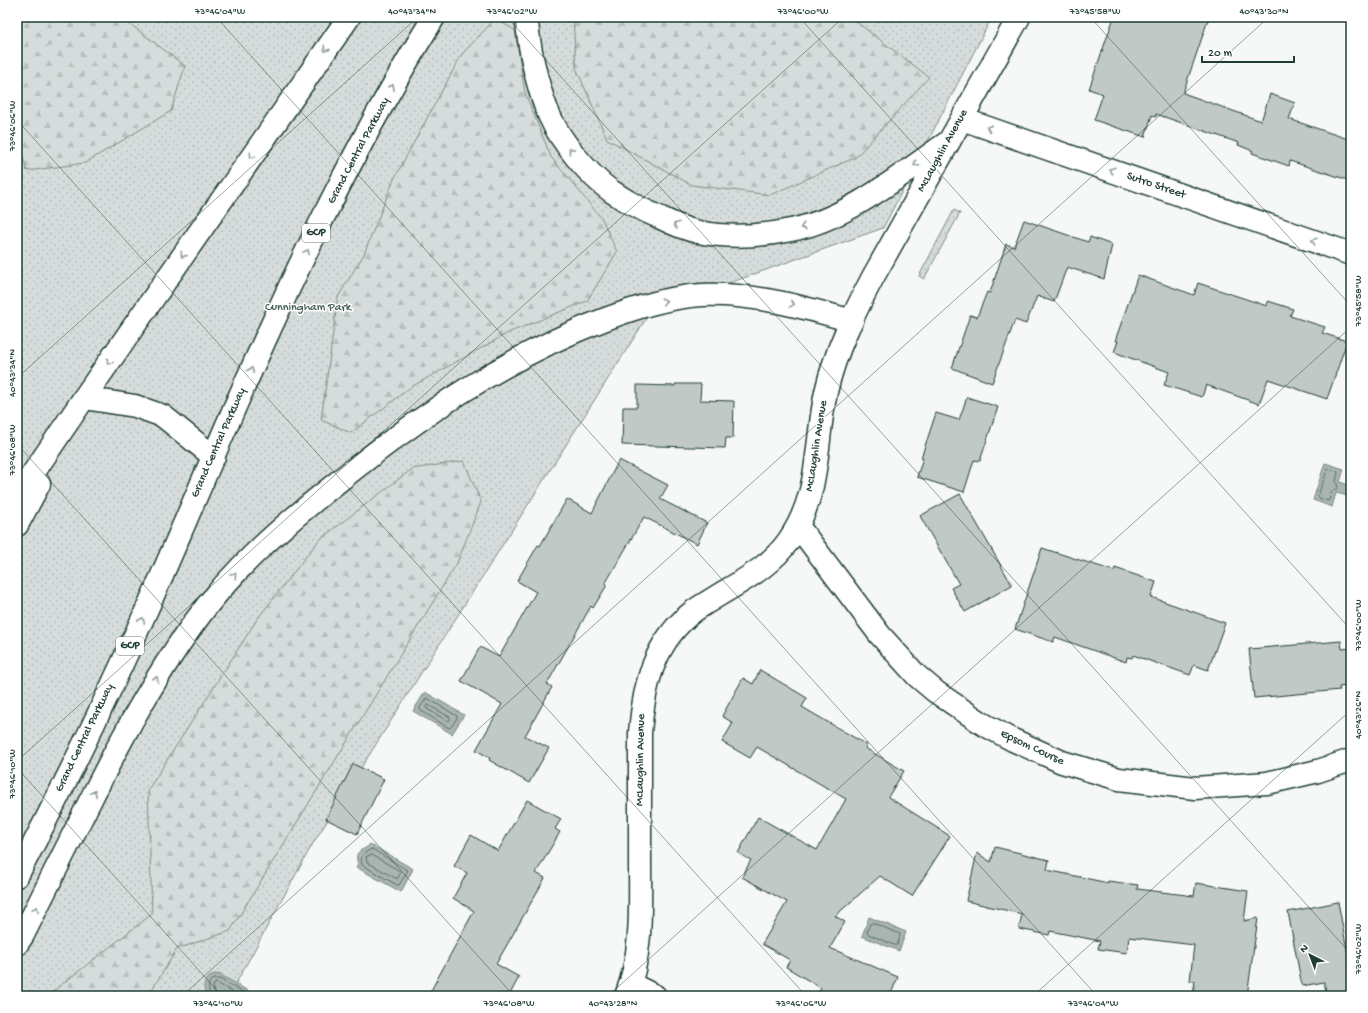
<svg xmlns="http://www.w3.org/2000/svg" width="1368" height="1013" font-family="'Gochi Hand',sans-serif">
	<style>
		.green { fill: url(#green-dots); stroke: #7a8c88 }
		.forest { fill: url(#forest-firs); stroke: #7a8c88 }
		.water { fill: #aab5b1; stroke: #72857f }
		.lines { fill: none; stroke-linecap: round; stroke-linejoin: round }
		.shore { stroke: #576d66; stroke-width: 1 }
		.building { fill: #c0c9c6; stroke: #1f3d34 }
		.minor-casing { stroke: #1f3d34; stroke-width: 25 }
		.highway-casing { stroke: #1f3d34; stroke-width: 25 }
		.minor { stroke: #fff; stroke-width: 22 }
		.highway { stroke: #fff; stroke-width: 22 }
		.oneway { stroke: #8f9e9a }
		.ticks { fill: none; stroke: #1f3d34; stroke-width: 1; stroke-opacity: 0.45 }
		.labels { text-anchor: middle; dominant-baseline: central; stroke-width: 3; stroke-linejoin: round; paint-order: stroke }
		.shield { fill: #fff; stroke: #627771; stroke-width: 1 }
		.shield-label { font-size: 11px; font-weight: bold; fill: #1f3d34 }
		.street-label { font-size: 12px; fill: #1f3d34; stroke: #fff }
		.park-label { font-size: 12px; fill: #445d55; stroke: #fff }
		.neatline { fill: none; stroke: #1f3d34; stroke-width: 1.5 }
		.ticks-label { font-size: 10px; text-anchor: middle; fill: #1f3d34 }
	</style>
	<defs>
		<pattern id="green-dots" width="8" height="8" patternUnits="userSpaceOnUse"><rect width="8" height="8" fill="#d6dcdb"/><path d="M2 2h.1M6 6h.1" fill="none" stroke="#b7bebd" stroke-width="1.8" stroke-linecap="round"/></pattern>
		<pattern id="forest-firs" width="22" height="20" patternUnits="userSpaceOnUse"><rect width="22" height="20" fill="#d6dcdb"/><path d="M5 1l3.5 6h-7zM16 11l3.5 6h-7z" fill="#b7bebd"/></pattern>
	</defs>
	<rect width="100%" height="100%" fill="#f6f7f7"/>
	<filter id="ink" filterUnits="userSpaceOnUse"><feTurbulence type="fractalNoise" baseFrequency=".025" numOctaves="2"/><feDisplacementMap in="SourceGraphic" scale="8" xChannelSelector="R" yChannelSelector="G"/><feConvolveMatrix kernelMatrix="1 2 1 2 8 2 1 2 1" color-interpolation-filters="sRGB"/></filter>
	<g filter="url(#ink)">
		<path class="green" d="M 17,17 L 992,17 L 883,228 L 651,311 L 312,845 L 229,996 L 17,996 Z
			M 954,210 L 960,213 L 924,279 L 919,276 Z"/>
		<path class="forest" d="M 17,17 L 114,17 L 134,27 L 185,66 L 171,111 L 85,163 L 27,171 L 17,135 Z
			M 573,17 L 850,17 L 929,77 L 856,157 L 770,195 L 692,185 L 607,139 L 576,68 Z
			M 495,19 L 515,30 L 525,93 L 551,157 L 602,219 L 617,252 L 587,301 L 510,332 L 411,387 L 351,433 L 321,420 L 338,297 L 364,254 L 394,179 L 462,54 Z
			M 464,461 L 481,502 L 457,563 L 230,931 L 177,949 L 148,996 L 47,996 L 152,914 L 148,790 L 258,618 L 319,540 L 412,469 Z"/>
		<path class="water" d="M 1325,463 L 1344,469 L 1340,482 L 1351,486 L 1348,496 L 1336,493 L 1332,507 L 1313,500 Z
			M 425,692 L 464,715 L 452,734 L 413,711 Z
			M 370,844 L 413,869 L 401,892 L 356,867 L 358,864 C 353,848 364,852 370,844 Z
			M 869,917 L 906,932 L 899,951 L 862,936 Z
			M 215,974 L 221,975 L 253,994 L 259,994 L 262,996 L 207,996 C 201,986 205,978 215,974 Z"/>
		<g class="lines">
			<path class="shore" d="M 1328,469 L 1337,471 L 1338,473 L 1336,481 L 1338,488 L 1332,491 L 1329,500 L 1328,501 L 1319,498 L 1318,496 Z
				M 427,698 L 457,716 L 457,718 L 451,727 L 449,728 L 420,710 L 420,708 Z
				M 428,705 L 450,717 L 450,720 L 448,721 L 427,709 L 426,707 Z
				M 372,849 L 407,870 L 407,872 L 399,885 L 397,885 L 362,865 C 360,855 363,853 372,849 Z
				M 372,855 L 400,871 L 400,873 L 398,878 L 395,878 L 367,862 L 366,857 Z
				M 873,923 L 900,934 L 900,936 L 897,945 L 894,945 L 868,934 L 867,932 L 870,924 Z
				M 210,996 C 208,986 206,978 220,979 L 249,996
				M 215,996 L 213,987 L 214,984 L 217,983 L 239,996"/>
		</g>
		<path class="building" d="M 1114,17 L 1209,17 L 1183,93 L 1261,121 L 1270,94 L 1295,103 L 1289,119 L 1351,140 L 1351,181 L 1290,161 L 1289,166 L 1252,153 L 1253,151 L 1238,145 L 1239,143 L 1156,114 L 1156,117 L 1152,115 L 1145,137 L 1094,120 L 1103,94 L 1089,89 Z
			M 1024,220 L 1088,242 L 1090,237 L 1112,245 L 1104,279 L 1067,267 L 1054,302 L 1037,296 L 1026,324 L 1015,320 L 992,383 L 952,368 L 970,315 L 977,317 L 987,292 L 990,293 L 1006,244 L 1014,247 Z
			M 1138,275 L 1194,295 L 1198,283 L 1267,306 L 1268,301 L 1293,309 L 1290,316 L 1325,327 L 1322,333 L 1347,341 L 1327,399 L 1268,379 L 1259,404 L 1206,385 L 1202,397 L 1164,385 L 1169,372 L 1114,352 L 1118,341 L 1115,341 Z
			M 675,384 L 701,384 L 700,400 L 734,401 L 733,438 L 726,438 L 725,448 L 622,445 L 623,407 L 637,407 L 637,385 L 675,386 Z
			M 967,397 L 998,407 L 980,461 L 974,460 L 964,492 L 917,477 L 923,458 L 921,458 L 936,413 L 959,420 Z
			M 619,460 L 668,485 L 660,499 L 707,523 L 697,544 L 644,517 L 605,584 L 607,585 L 593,608 L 591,606 L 547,684 L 552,687 L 525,736 L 549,748 L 529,783 L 489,760 L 490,758 L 476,750 L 502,704 L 461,681 L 480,647 L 499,657 L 536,592 L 517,581 L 538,545 L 540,546 L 567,499 L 592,513 Z
			M 960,494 L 1012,585 L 965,612 L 951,588 L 959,584 L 920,516 Z
			M 1042,548 L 1114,571 L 1115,568 L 1156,582 L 1151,597 L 1225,623 L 1208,670 L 1194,665 L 1190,675 L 1133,655 L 1132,658 L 1127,657 L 1126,662 L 1055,637 L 1053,642 L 1015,629 Z
			M 1341,641 L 1342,649 L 1351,648 L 1351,680 L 1345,681 L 1346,686 L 1339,687 L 1340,690 L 1254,698 L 1249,649 Z
			M 760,670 L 807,698 L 802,707 L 867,745 L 865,748 L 904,771 L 888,797 L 950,836 L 912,896 L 880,876 L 835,916 L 845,922 L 830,948 L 898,977 L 890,996 L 817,996 L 821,988 L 786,967 L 790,960 L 762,944 L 787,902 L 742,877 L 751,860 L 738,853 L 758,817 L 817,850 L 846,799 L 757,747 L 750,758 L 722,742 L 733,723 L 722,716 L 743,678 L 753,684 Z
			M 353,764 L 384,779 L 357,834 L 326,819 Z
			M 527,800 L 561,819 L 555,829 L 560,832 L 536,873 L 545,878 L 496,964 L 519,977 L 509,996 L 428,996 L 474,911 L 453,898 L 467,873 L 454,866 L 471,835 L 498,851 Z
			M 995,847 L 1049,860 L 1047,870 L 1108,883 L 1108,881 L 1138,885 L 1137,889 L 1194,896 L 1196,883 L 1248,891 L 1244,921 L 1258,918 L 1247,996 L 1207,996 L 1193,994 L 1195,981 L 1190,981 L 1194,945 L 1129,937 L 1127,953 L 1098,949 L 1100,941 L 1050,931 L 1049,935 L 1019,929 L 1022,914 L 966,901 L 977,853 L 991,862 Z
			M 1338,902 L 1351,971 L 1351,996 L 1327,996 L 1324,982 L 1302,986 L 1288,912 Z"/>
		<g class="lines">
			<g class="minor-casing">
				<path id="minor" d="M 962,119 L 1351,254
					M 84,398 L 135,406 L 163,416 L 214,457
					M 798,526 L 880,635 L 917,676 L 936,692 L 983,724 L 1013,740 L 1062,762 L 1119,779 L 1195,788 L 1267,783 L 1318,771 L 1351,760
					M 631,984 L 655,996
					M 626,996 C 643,953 640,906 640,861 C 640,818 640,776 640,733 C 644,684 654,641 695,610 C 706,603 717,596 729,589 C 751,576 774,562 789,540 C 821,494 815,443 826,392 C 835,352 854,313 873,277 L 1019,17"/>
			</g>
			<g class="highway-casing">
				<path id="highway" d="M 527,17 C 527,32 530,47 533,62 C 537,80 542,100 550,117 C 561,142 589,175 611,191 C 626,201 642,210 659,217 C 671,223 684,229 698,232 C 728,238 762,236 791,230 C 850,218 900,175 948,142
					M 17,497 L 84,398 L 349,17
					M 17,525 L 39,484
					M 17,876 C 63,788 107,699 147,609 C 185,524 220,438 259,353 C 311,238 367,124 434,17
					M 17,944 L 23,935 C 45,891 67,847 89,803 C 120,741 153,679 194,623 C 234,567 286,523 339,481 C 420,416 506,357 603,320 C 635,308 668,297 702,295 C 752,293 804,307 852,321"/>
			</g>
			<use href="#minor" class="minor"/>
			<use href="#highway" class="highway"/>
		</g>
		<defs><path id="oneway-chevron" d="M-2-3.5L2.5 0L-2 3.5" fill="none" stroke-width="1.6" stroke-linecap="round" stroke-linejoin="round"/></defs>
		<g class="oneway">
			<use href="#oneway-chevron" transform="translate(326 49) rotate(125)"/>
			<use href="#oneway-chevron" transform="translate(392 87) rotate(-61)"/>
			<use href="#oneway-chevron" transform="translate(989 128) rotate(-162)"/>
			<use href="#oneway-chevron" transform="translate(571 150) rotate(-128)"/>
			<use href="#oneway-chevron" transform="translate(252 156) rotate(125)"/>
			<use href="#oneway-chevron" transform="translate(916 164) rotate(145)"/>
			<use href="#oneway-chevron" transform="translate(1112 170) rotate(-161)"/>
			<use href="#oneway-chevron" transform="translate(676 225) rotate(-159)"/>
			<use href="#oneway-chevron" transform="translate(803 227) rotate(162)"/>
			<use href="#oneway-chevron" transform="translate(1314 241) rotate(-161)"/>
			<use href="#oneway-chevron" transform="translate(307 252) rotate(-64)"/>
			<use href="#oneway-chevron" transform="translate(183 255) rotate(125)"/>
			<use href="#oneway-chevron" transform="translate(664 301) rotate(-13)"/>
			<use href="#oneway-chevron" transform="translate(792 304) rotate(9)"/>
			<use href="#oneway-chevron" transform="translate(109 362) rotate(125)"/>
			<use href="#oneway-chevron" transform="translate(251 370) rotate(-67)"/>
			<use href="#oneway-chevron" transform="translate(234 575) rotate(-47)"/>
			<use href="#oneway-chevron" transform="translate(142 620) rotate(-65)"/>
			<use href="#oneway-chevron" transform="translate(156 679) rotate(-59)"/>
			<use href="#oneway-chevron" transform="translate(94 793) rotate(-63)"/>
			<use href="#oneway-chevron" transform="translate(36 909) rotate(-63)"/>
		</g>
	</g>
	<path class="ticks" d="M 216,17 L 1097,996M 507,17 L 1351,954M 799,17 L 1351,630M 1090,17 L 1351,306M 17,120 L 806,996M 17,378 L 418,17M 17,444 L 514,996M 17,761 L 844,17M 17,768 L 222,996M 182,996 L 1269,17M 608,996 L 1351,327M 1033,996 L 1351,710"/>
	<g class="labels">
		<g class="shield">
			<rect x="302" y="224" width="28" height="18" rx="3"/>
			<rect x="116" y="637" width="28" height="18" rx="3"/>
		</g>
		<g class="shield-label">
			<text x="316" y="233">GCP</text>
			<text x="130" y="646">GCP</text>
		</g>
		<g class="street-label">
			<text transform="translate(359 151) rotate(-62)">Grand Central Parkway</text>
			<text transform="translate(943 151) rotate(-61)">McLaughlin Avenue</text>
			<text transform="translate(1156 186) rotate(19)">Sutro Street</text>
			<text transform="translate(219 443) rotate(-66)">Grand Central Parkway</text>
			<text transform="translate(817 446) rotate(-81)">McLaughlin Avenue</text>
			<text transform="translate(85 738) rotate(-64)">Grand Central Parkway</text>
			<text transform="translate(1032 748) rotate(25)">Epsom Course</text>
			<text transform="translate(641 760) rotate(-89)">McLaughlin Avenue</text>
		</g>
		<g class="park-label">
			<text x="308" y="308">Cunningham Park</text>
		</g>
	</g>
	<rect width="1368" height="1013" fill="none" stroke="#fff" stroke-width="44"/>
	<g transform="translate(1310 955) rotate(318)" stroke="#ffffff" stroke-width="3" paint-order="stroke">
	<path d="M0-3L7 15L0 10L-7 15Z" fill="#1f3d34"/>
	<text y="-6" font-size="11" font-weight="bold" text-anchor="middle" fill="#1f3d34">N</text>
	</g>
	<path d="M1202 56v6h92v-6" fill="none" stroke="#1f3d34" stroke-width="2"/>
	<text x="1208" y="56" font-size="12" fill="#1f3d34" stroke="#ffffff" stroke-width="3" paint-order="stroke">20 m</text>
	<rect x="22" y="22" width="1324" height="969" class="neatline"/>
	<g class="ticks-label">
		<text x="220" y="14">73°46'04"W</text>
		<text x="412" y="14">40°43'34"N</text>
		<text x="512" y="14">73°46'02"W</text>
		<text x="803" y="14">73°46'00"W</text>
		<text x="1095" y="14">73°45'58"W</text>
		<text x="1264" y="14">40°43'30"N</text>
		<text transform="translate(11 126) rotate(-90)" y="4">73°46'06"W</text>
		<text transform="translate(1357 301) rotate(-90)" y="4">73°45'58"W</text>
		<text transform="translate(11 373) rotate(-90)" y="4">40°43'34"N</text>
		<text transform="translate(11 450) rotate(-90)" y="4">73°46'08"W</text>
		<text transform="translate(1357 625) rotate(-90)" y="4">73°46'00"W</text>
		<text transform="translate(1357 715) rotate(-90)" y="4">40°43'26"N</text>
		<text transform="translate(11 774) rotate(-90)" y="4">73°46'10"W</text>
		<text transform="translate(1357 949) rotate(-90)" y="4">73°46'02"W</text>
		<text x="218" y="1006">73°46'10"W</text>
		<text x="509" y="1006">73°46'08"W</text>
		<text x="613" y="1006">40°43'28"N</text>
		<text x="801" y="1006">73°46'06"W</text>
		<text x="1093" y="1006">73°46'04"W</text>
	</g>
</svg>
